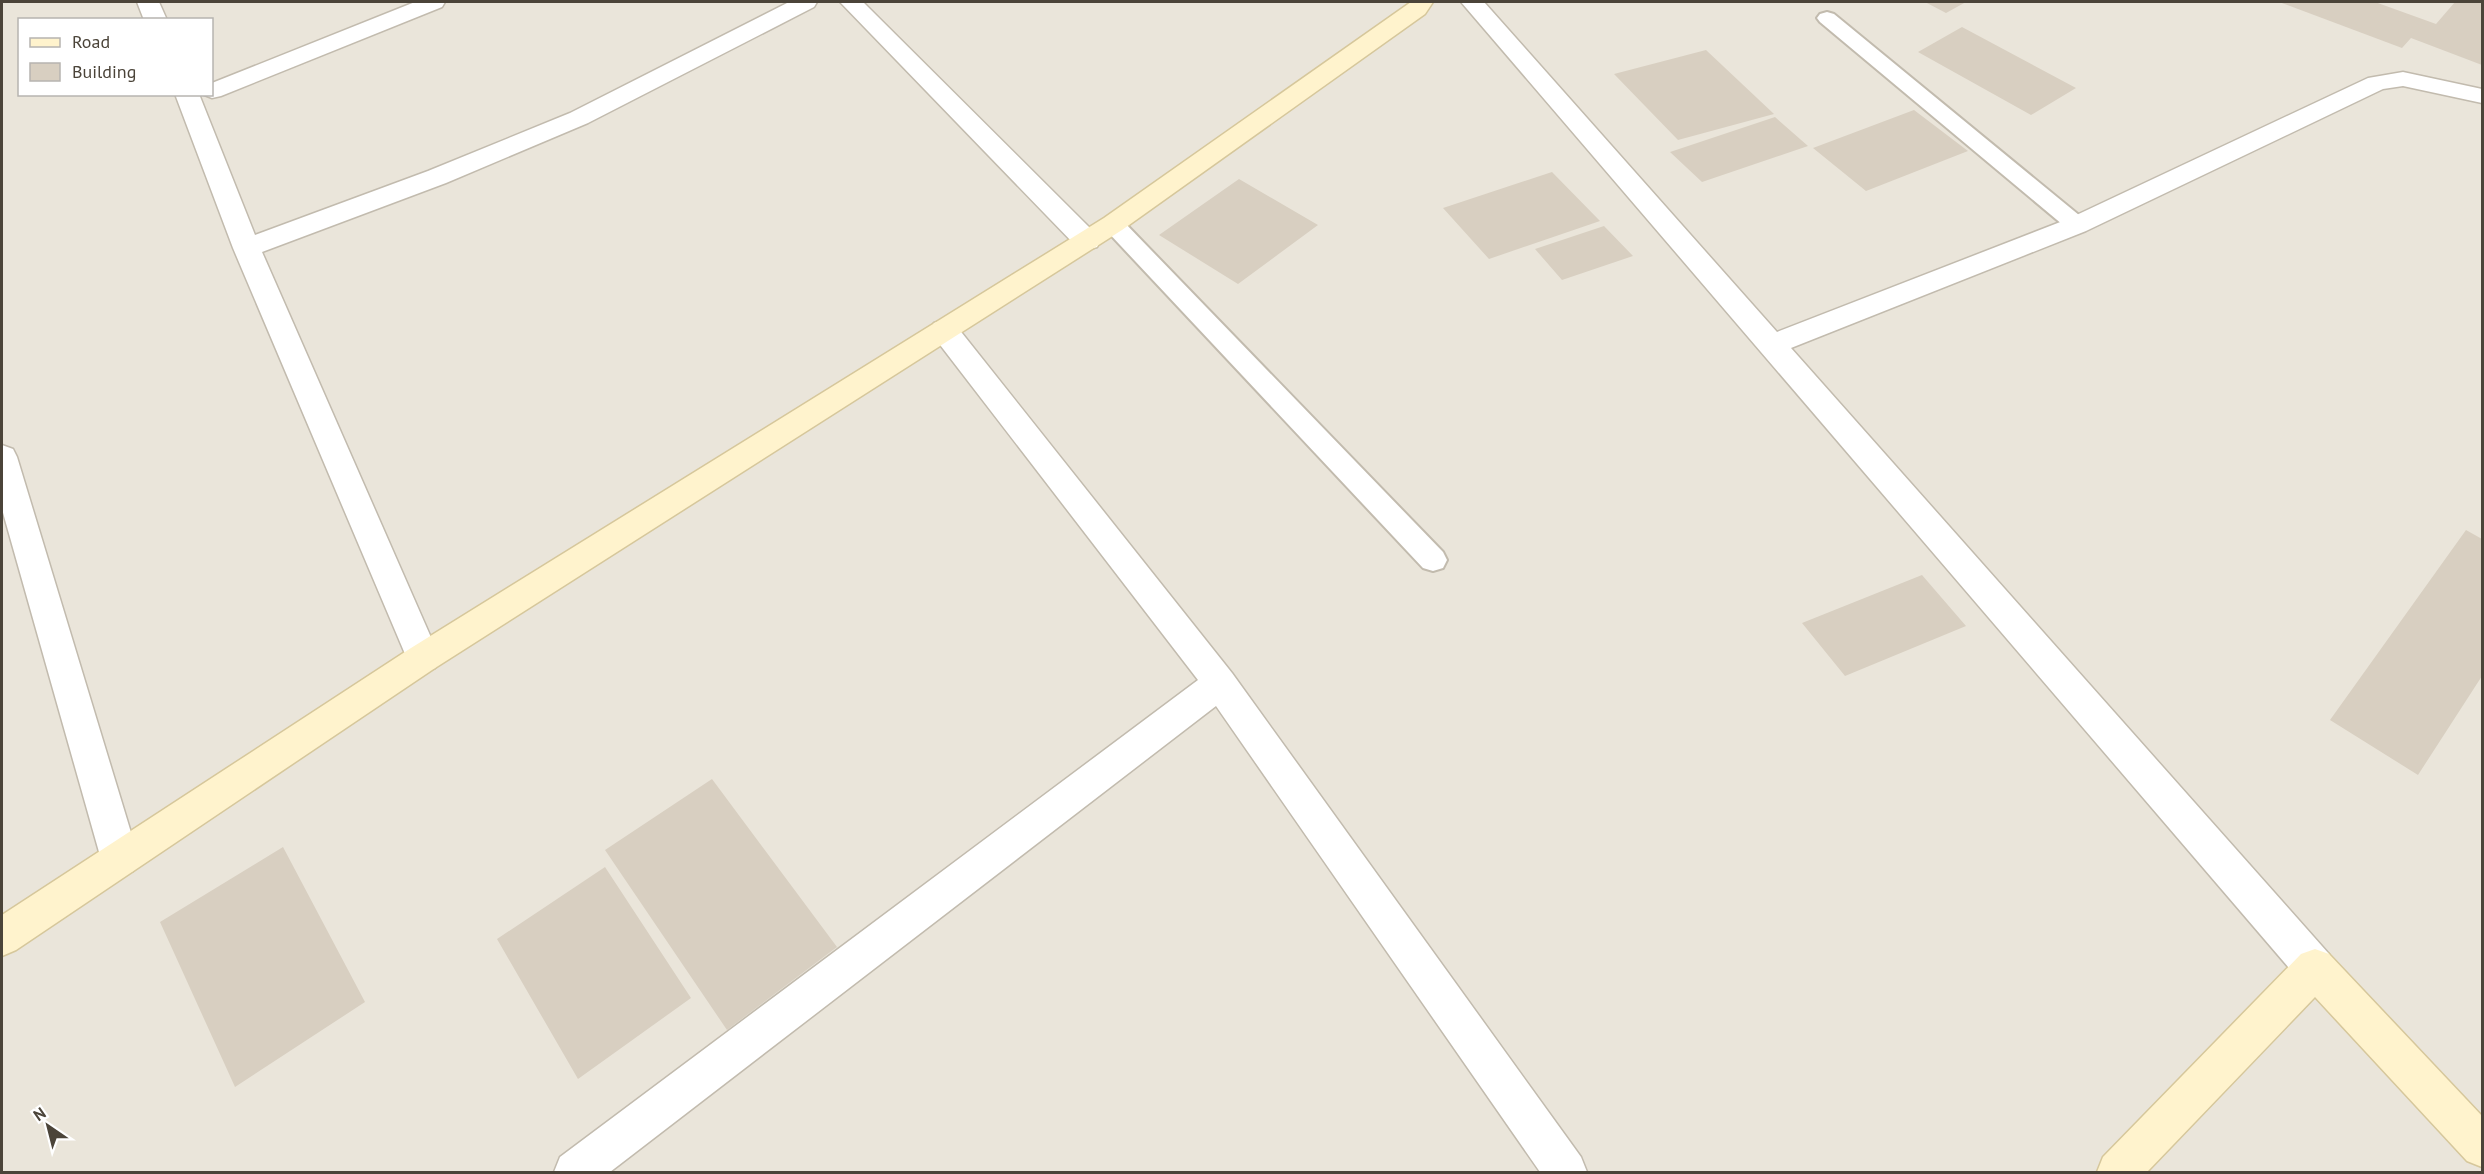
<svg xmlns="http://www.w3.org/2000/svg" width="2484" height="1174" font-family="'PT Sans',sans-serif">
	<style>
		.residential { fill: #eae5da; fill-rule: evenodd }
		.building { fill: #d8cfc1 }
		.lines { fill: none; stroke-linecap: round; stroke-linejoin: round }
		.lane-casing { stroke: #c2bbae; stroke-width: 4 }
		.street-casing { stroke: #c2bbae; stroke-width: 3 }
		.secondary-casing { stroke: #d6c79b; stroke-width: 3 }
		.lane { fill: #fff; fill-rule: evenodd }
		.street { fill: #fff; fill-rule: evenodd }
		.secondary { fill: #fff3cd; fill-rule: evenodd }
	</style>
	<rect width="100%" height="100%" fill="#f6f3ec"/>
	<path class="residential" d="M 2,2 L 2482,2 L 2482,1172 L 2,1172 ZM 20,20 L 212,20 L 212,94 L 20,94 Z"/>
	<path class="building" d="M 1925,2 L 1966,2 L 1946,13 Z
		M 2279,2 L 2375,2 L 2436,24 L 2455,2 L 2482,2 L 2482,65 L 2411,38 L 2402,48 Z
		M 1962,27 L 2076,88 L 2031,115 L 1918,52 Z
		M 1706,50 L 1774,114 L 1678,140 L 1614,74 Z
		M 1914,110 L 1968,151 L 1866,191 L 1813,148 Z
		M 1775,117 L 1808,146 L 1702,182 L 1670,152 Z
		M 1552,172 L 1600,221 L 1489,259 L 1443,208 Z
		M 1239,179 L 1318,225 L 1238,284 L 1159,235 Z
		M 1604,226 L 1633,256 L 1562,280 L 1535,249 Z
		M 2466,530 L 2482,539 L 2482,676 L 2418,775 L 2330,720 Z
		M 1922,575 L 1966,626 L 1845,676 L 1802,623 Z
		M 712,779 L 837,947 L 727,1030 L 605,850 Z
		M 283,847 L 365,1002 L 235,1087 L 160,922 Z
		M 605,867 L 691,998 L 578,1079 L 497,939 Z"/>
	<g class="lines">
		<g class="lane-casing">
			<path id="lane" d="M 1827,12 L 1834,14 L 2085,220 L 2089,225 L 2085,230 L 2077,233 L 2069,230 L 1820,22 L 1817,18 L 1820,14 Z
				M 1113,216 L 1121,219 L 1443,552 L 1447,560 L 1443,568 L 1433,571 L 1423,568 L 1105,229 L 1101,224 L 1105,219 Z"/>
		</g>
		<g class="street-casing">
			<path id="street" d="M 137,2 L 159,2 L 167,20 L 144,20 Z
				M 415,2 L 445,2 L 442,7 L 221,96 L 212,98 L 202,94 L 212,94 L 212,83 Z
				M 789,2 L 817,2 L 814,7 L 588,123 L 446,183 L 262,252 L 440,658 L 435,668 L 423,672 L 411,668 L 233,248 L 175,94 L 199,94 L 255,235 L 428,171 L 570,113 Z
				M 840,2 L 863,2 L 1097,235 L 1100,241 L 1097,247 L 1087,250 L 1077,247 Z
				M 1461,2 L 1484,2 L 1777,332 L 2068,219 L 2368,78 L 2403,72 L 2482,89 L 2482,103 L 2403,86 L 2383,89 L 2086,231 L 1791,348 L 2329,954 L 2335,968 L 2329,982 L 2315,987 L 2301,982 Z
				M 944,320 L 954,323 L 1232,673 L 1581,1157 L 1587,1172 L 1540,1172 L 1216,706 L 610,1172 L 554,1172 L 560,1157 L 1198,680 L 934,337 L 930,330 L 934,323 Z
				M 2,445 L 13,449 L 17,457 L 139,859 L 133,871 L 120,876 L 107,871 L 101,859 L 2,509 Z"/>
		</g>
		<g class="secondary-casing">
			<path id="secondary" d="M 1411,2 L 1433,2 L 1425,14 L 1122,230 L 435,668 L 16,950 L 2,956 L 2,915 L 411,648 L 1104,218 Z
				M 2315,949 L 2329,954 L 2482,1116 L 2482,1167 L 2467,1161 L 2315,997 L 2147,1172 L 2097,1172 L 2103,1157 L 2301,954 Z"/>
		</g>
		<use href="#lane" class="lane"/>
		<use href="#street" class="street"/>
		<use href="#secondary" class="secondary"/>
	</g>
	<rect width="2484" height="1174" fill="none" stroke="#4b4439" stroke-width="6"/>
	<rect x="18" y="18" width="195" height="78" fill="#ffffff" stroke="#b7b4b0" stroke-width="1.5"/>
	<rect x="30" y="38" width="30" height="9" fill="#fff3cd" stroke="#b7b4b0" stroke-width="1.5"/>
	<text x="72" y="48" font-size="18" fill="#4b4439">Road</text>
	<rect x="30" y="63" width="30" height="18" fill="#d8cfc1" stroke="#b7b4b0" stroke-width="1.5"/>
	<text x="72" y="78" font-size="18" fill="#4b4439">Building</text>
	<g transform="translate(48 1126) rotate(325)" stroke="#ffffff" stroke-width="4.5" paint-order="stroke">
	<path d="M0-4.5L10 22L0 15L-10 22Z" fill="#4b4439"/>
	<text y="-9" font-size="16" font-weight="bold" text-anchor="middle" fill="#4b4439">N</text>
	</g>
</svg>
